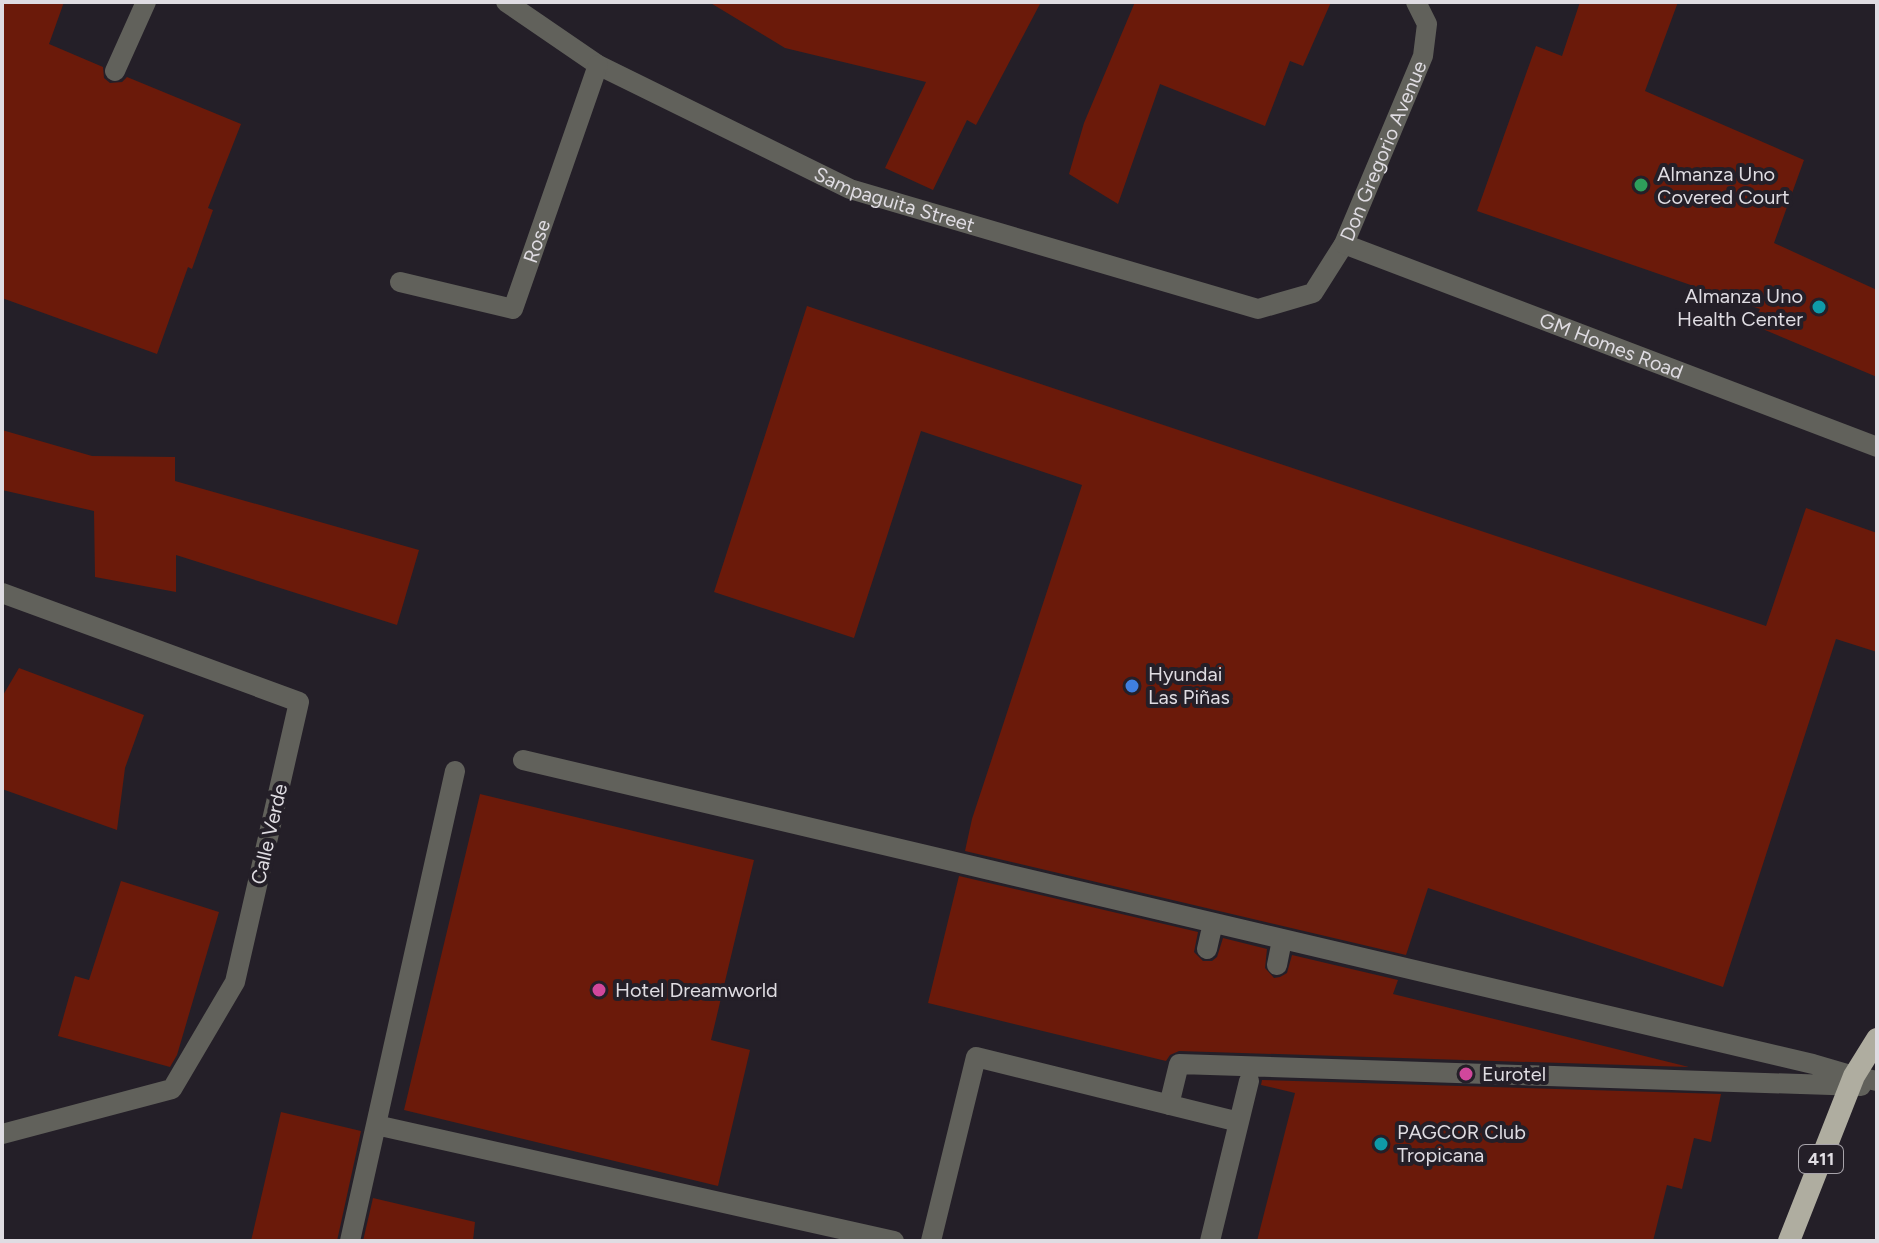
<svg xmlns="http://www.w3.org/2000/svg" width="1879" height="1243" font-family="Figtree,sans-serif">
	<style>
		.building { fill: #6b1a0a }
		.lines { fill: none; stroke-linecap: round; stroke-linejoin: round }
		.service { stroke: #61615b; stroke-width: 20 }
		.minor { stroke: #61615b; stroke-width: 20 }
		.trunk { stroke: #afada0; stroke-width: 22 }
		.leisure-dot { fill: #2e9e5b; stroke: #241f28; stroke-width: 3 }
		.culture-dot { fill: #0f9aa8; stroke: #241f28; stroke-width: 3 }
		.shop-dot { fill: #3f7fe0; stroke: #241f28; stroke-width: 3 }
		.hotel-dot { fill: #d1479c; stroke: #241f28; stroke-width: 3 }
		.labels { text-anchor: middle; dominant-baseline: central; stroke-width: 8; stroke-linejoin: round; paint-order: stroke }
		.shield { fill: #241f28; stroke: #a7a3aa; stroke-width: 2 }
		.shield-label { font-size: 18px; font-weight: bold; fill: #dfdce2 }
		.street-label { font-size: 20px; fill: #dfdce2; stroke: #241f28 }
		.poi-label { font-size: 20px; fill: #dfdce2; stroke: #241f28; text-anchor: start }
	</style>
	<rect width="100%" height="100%" fill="#241f28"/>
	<path class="building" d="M 2,2 L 64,2 L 49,44 L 103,67 L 104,78 L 110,83 L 122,82 L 127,77 L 241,124 L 208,208 L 213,210 L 192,269 L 188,267 L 157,354 L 2,298 Z
		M 709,2 L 1041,2 L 976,125 L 967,120 L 933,190 L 885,168 L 926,82 L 785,48 Z
		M 1135,2 L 1331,2 L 1303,66 L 1290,61 L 1265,126 L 1160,84 L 1118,204 L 1069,174 L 1084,123 Z
		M 1580,2 L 1678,2 L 1645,91 L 1804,160 L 1774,243 L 1877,290 L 1877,377 L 1753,325 L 1760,309 L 1477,211 L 1536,46 L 1562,56 Z
		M 807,306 L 1766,626 L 1806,508 L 1877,533 L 1877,652 L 1836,639 L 1723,987 L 1428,888 L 1406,955 L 965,851 L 972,819 L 1082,485 L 921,431 L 854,638 L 714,592 Z
		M 2,430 L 92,456 L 175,457 L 175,481 L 419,550 L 397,625 L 176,555 L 176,592 L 95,577 L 94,511 L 2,490 Z
		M 19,668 L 144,715 L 125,768 L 117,830 L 2,789 L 2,697 Z
		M 480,794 L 754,860 L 711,1040 L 750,1050 L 718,1186 L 404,1110 Z
		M 959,876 L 1198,932 L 1194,952 L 1203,961 L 1212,961 L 1217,957 L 1223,938 L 1267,949 L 1265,968 L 1274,978 L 1280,977 L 1287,973 L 1292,955 L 1398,980 L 1393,994 L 1689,1067 L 1179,1051 L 1170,1055 L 1166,1061 L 928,1003 Z
		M 121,881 L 219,912 L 177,1055 L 170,1067 L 58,1036 L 75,976 L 89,980 Z
		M 1262,1080 L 1721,1094 L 1711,1142 L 1694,1138 L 1682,1189 L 1667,1185 L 1653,1241 L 1257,1241 L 1295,1093 L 1261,1085 Z
		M 281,1112 L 361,1131 L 337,1241 L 251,1241 Z
		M 373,1198 L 475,1222 L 473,1241 L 363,1241 Z"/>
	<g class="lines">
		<path class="service" d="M 523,760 L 1813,1064 L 1854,1076
			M 1207,949 L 1213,923
			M 1277,965 L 1282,940
			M 1169,1105 L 1179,1064 L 1861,1086
			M 376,1125 L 894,1241
			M 350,1241 L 455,771
			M 931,1241 L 976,1057 L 1239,1122
			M 1210,1241 L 1249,1081"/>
		<g class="minor">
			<path id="s1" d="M 506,2 L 598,65 L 850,189 L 1258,309 L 1313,293 L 1344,244 L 1423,56 L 1427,24 L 1416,2"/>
			<path d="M 115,71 L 146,2"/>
			<path id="s2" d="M 1344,244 L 1877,447"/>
			<path id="s3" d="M 400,282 L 513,309 L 598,65"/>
			<path d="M 2,593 L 299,702 L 235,982 L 172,1089 L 2,1134"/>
			<path d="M 1854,1076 L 1877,1081"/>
		</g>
		<path class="trunk" d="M 1789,1241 L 1854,1076 L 1877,1039"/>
	</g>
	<circle class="leisure-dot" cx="1641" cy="185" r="8"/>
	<g class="culture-dot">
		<circle cx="1819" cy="307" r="8"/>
		<circle cx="1381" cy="1144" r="8"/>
	</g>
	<circle class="shop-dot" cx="1132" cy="686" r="8"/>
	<g class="hotel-dot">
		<circle cx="599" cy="990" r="8"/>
		<circle cx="1466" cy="1074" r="8"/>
	</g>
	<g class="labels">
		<rect class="shield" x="1799" y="1145" width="44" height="28" rx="6"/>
		<g class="shield-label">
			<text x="1821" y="1159">411</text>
		</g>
		<g class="street-label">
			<text stroke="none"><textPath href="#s1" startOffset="1034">Don Gregorio Avenue</textPath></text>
			<text stroke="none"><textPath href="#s1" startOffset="438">Sampaguita Street</textPath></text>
			<text stroke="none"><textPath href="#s3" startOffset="188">Rose</textPath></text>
			<text stroke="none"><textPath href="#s2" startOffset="286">GM Homes Road</textPath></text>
			<text transform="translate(269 834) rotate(-77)">Calle Verde</text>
		</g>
		<g class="poi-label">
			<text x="1657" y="174">Almanza Uno<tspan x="1657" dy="23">Covered Court</tspan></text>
			<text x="1803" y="296" text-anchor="end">Almanza Uno<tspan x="1803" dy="23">Health Center</tspan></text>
			<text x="1148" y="674">Hyundai<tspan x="1148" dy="23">Las Piñas</tspan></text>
			<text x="615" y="990">Hotel Dreamworld</text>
			<text x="1482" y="1074">Eurotel</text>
			<text x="1397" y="1132">PAGCOR Club<tspan x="1397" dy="23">Tropicana</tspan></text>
		</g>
	</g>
	<rect width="1879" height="1243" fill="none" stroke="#dfdce2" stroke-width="8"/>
</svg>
